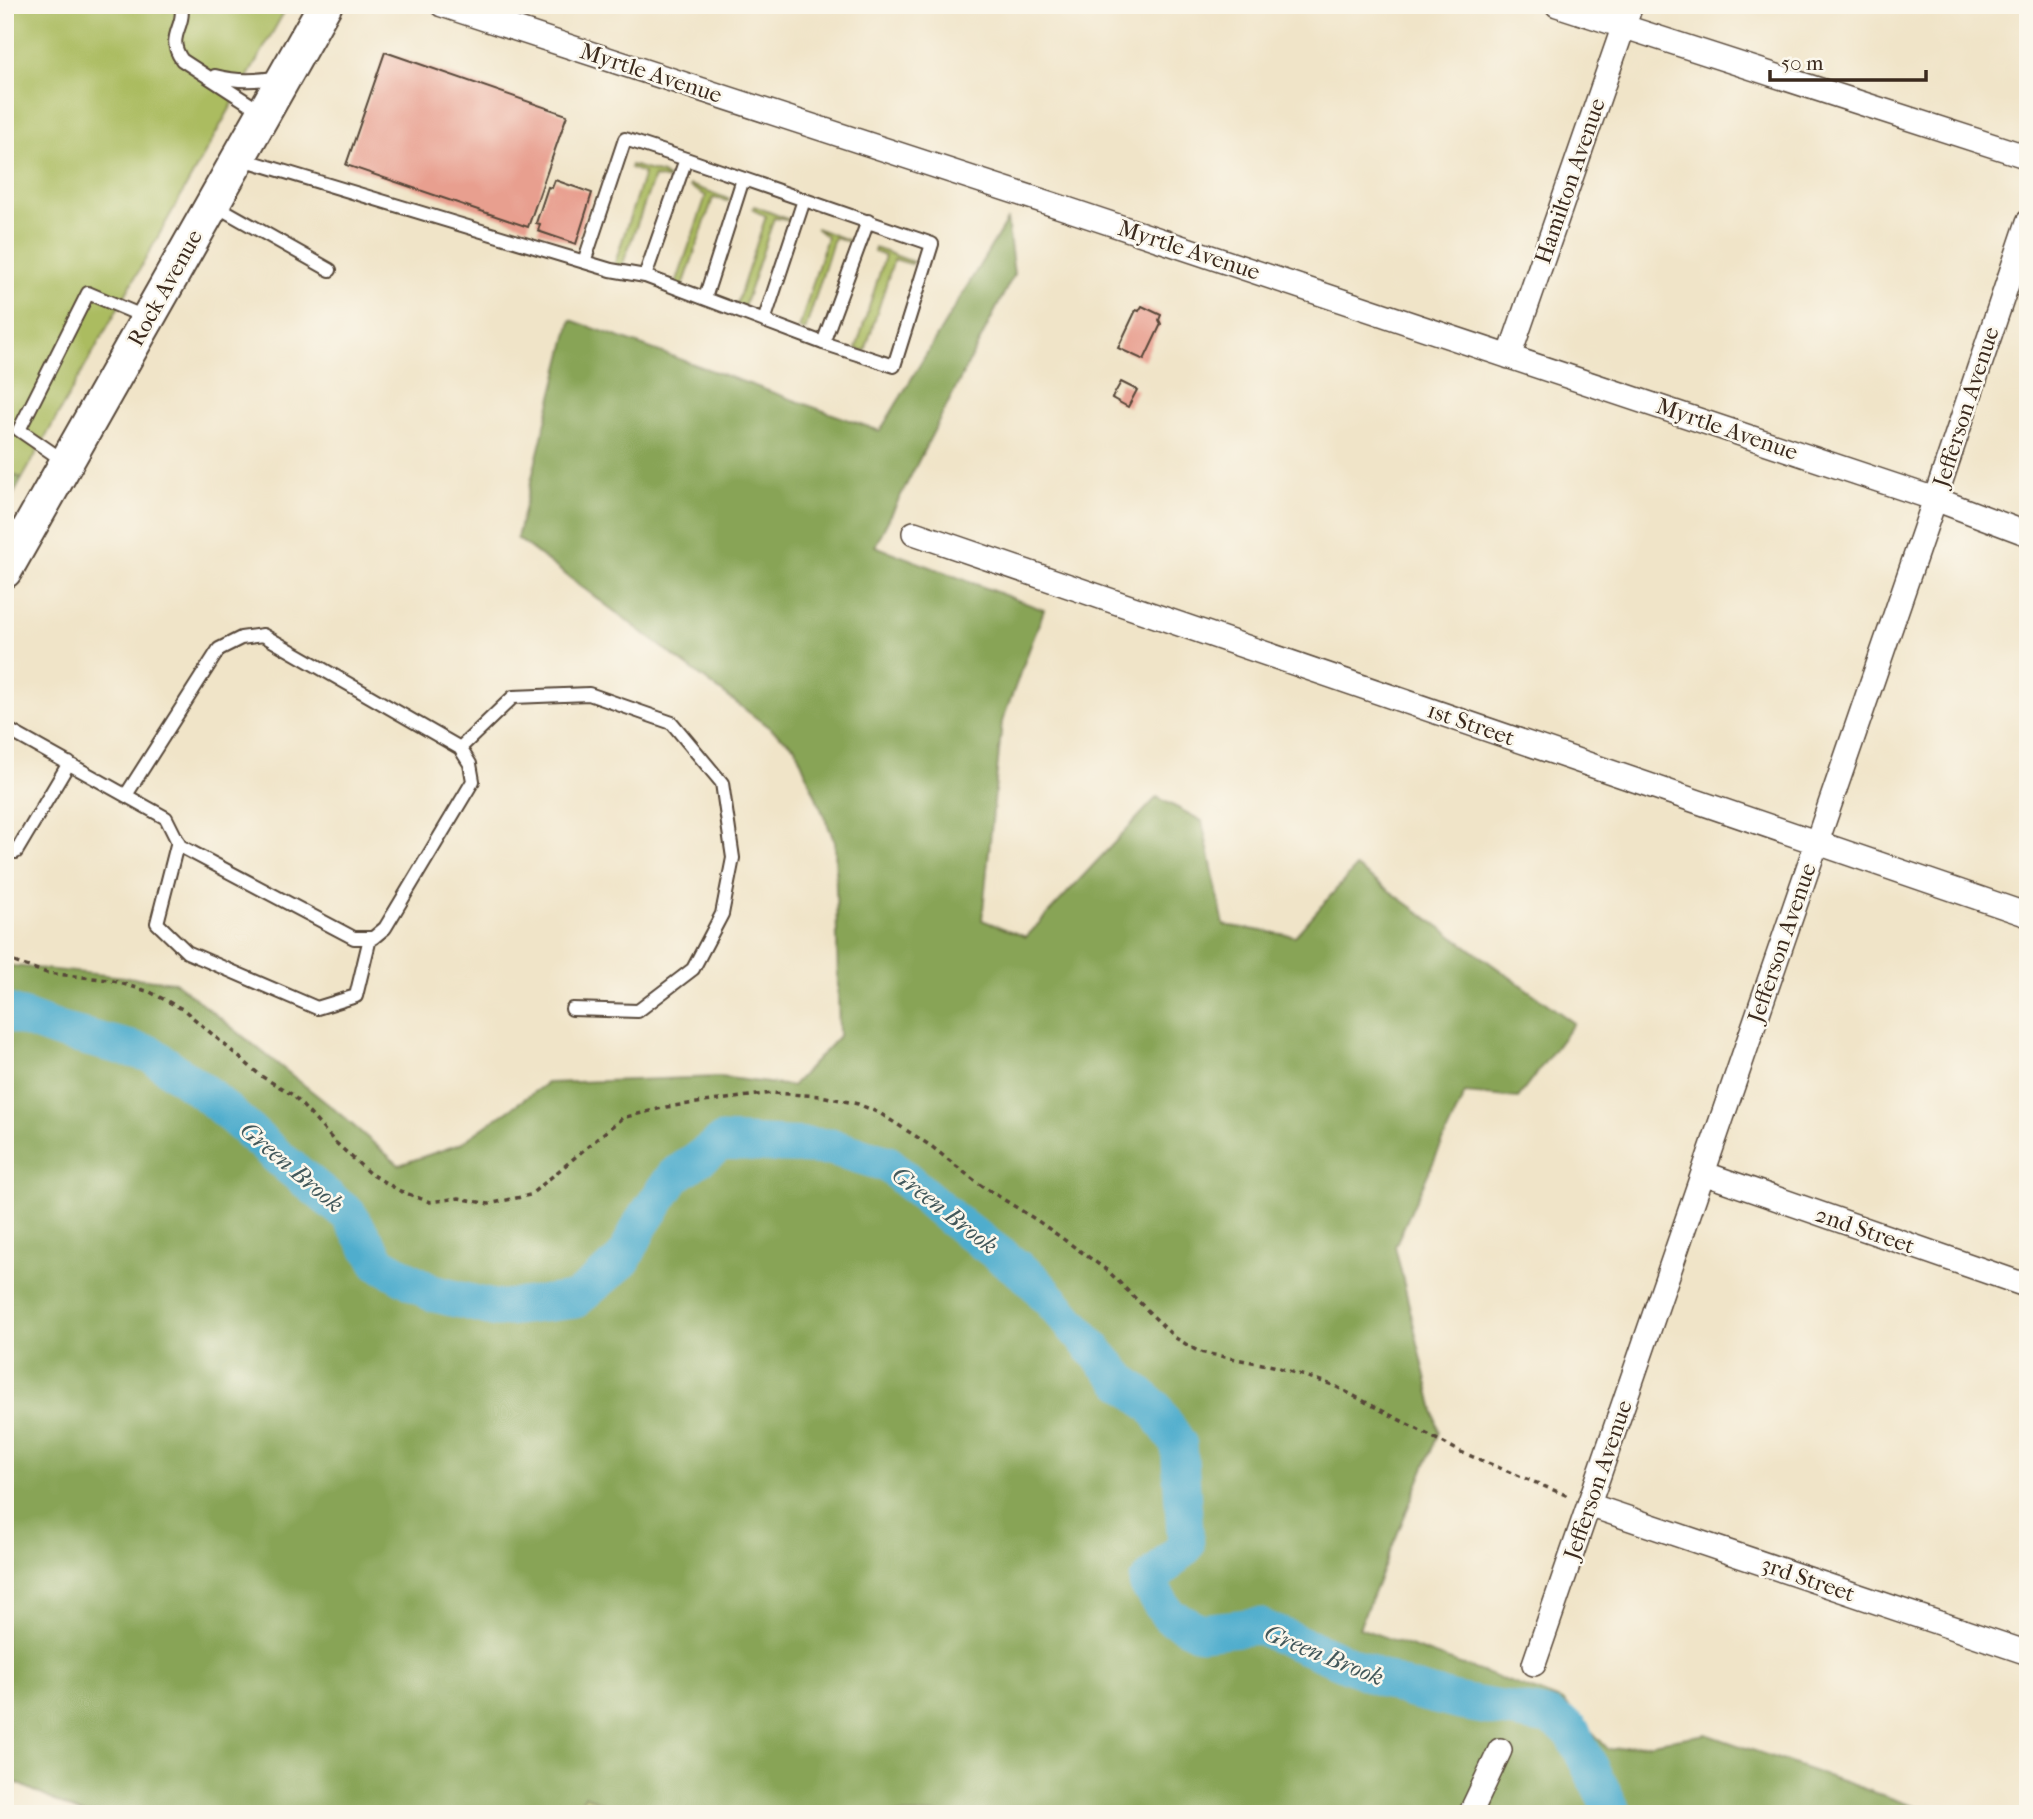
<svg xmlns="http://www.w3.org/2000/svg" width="2033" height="1819" font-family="'IM FELL French Canon',serif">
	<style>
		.green { fill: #abbc60; stroke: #73733f; stroke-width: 2 }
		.forest { fill: #88a456; stroke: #62673a; stroke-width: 2 }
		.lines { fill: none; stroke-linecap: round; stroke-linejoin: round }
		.river { stroke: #4fadcd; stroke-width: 37 }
		.building { fill: #e89f8f }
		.lane-casing { stroke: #564638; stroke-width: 16 }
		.street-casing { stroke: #564638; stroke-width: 26 }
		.secondary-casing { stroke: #564638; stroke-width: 37 }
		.path { stroke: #564638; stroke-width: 3.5; stroke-dasharray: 5 5; stroke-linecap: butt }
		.lane { stroke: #fff; stroke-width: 12 }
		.street { stroke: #fff; stroke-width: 23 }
		.secondary { stroke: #fff; stroke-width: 33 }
		.labels { text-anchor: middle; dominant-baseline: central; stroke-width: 5; stroke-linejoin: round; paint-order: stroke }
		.street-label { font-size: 23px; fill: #3b2a1e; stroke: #fbf7ec }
		.water-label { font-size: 24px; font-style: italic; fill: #42585b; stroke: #fbf7ec }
	</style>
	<rect width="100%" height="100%" fill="#fbf7ec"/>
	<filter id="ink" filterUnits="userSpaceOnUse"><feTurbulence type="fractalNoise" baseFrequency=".0143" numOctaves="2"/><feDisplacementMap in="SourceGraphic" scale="14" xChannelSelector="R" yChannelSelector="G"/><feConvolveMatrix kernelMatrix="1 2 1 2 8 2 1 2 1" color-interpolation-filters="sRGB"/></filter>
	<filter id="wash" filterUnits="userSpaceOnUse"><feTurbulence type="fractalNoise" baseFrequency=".00686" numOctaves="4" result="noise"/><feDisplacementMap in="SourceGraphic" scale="28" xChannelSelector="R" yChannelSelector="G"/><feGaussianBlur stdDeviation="1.57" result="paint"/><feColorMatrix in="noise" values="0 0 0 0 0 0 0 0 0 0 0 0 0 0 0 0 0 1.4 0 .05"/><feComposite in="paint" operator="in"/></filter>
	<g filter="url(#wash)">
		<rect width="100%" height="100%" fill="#f0e4c8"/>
		<path class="green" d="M 5,5 L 288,5 L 22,479 L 5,470 Z
			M 631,165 L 662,174 L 670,180 L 654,177 L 621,269 L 614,266 L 644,173 L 630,168 Z
			M 690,185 L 729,199 L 728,201 L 713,198 L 682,289 L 675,287 L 706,196 L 690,187 Z
			M 754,206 L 792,221 L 774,218 L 743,310 L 736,306 L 766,216 L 753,210 Z
			M 816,228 L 852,242 L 834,238 L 805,331 L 799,329 L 827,237 Z
			M 875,248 L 913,262 L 911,264 L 894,259 L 865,351 L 856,349 L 885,256 L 874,251 Z
			M 585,1795 L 624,1814 L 575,1814 Z"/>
		<path class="forest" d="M 1007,220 L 1014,274 L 875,546 L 1044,610 L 1002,722 L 982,920 L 1026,937 L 1157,797 L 1202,821 L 1224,925 L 1295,936 L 1356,867 L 1574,1023 L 1518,1098 L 1465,1093 L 1395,1246 L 1439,1432 L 1359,1628 L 1563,1701 L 1609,1750 L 1706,1734 L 1937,1814 L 624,1814 L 585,1795 L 575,1814 L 82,1814 L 5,1777 L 5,965 L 175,982 L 334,1109 L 399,1165 L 460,1144 L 547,1083 L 720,1077 L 792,1086 L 839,1036 L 835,842 L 795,747 L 517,538 L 571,320 L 880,431 Z
			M 5,470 L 22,479 L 5,510 Z"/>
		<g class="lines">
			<path class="river" d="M 5,1011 L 61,1031 L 151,1054 L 209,1096 L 286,1164 L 349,1215 L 379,1263 L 432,1293 L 497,1309 L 575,1300 L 623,1260 L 641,1224 L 674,1176 L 722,1142 L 831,1147 L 888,1164 L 952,1219 L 1032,1279 L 1119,1378 L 1154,1407 L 1179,1445 L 1186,1546 L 1147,1583 L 1169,1616 L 1201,1632 L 1258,1626 L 1407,1689 L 1460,1702 L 1549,1717 L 1571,1730 L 1614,1814"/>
		</g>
		<g id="blocks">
			<path class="building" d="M 385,52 L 567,115 L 528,227 L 346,165 Z
				M 555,180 L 592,193 L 576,244 L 538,231 L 540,224 L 536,223 L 548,187 L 552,188 Z
				M 1142,306 L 1161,315 L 1159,320 L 1161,324 L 1144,360 L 1118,348 L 1136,310 L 1139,311 Z
				M 1121,382 L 1137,390 L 1128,407 L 1112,398 Z"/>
		</g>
	</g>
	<g filter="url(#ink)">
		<use href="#blocks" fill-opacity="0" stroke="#564638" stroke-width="2"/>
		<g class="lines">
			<g class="lane-casing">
				<path id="lane" d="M 181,5 C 186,28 165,36 182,60 L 262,112
					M 215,76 C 238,82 256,81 280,77
					M 239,158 L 611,270 L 645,276 L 823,343 L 894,366 L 932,244 L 686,159
					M 213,204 L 330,270
					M 584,262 L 625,139 L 686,159 L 645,276
					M 705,298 L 743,179
					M 764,321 L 804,200
					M 823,343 L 868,221
					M 64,461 L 19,430 L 88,293 L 147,318
					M 5,728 L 166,818 L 180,846 L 354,938 L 373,938 L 385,928 L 473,781 L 470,764 L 460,748 L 263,635 L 241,638 L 219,649 L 126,795
					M 460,748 L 513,697 L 589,694 L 672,723 L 722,783 L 733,858 L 722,914 L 693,969 L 638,1011 L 572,1009
					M 178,841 L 157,923 L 187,952 L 317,1008 L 356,996 L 370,938
					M 16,852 L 69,763"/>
			</g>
			<g class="street-casing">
				<path id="street" d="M 442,5 L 1067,209 L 1935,499 L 2028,534
					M 1557,5 L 2028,157
					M 1509,357 L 1631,5
					M 914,533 L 2028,915
					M 1703,1173 L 2028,1286
					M 1589,1505 L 2028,1653
					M 1534,1664 L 1935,499 L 2028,222
					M 1470,1814 L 1500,1750"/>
			</g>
			<g class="secondary-casing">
				<path id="secondary" d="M 5,571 L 325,5"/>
			</g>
			<path class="path" d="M 5,959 L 47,973 L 110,980 L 150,992 L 184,1010 L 261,1076 L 293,1095 L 334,1141 L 369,1173 L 400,1191 L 430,1202 L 459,1198 L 489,1204 L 530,1195 L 622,1118 L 666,1107 L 772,1093 L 821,1096 L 858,1104 L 881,1114 L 931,1146 L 979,1184 L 1038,1221 L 1108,1271 L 1174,1337 L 1199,1352 L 1273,1366 L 1333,1385 L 1461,1452 L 1568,1496"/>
			<use href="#lane" class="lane"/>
			<use href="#street" class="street"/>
			<use href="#secondary" class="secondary"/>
		</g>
	</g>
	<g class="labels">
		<g class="street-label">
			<text transform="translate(651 73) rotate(18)">Myrtle Avenue</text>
			<text transform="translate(1570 181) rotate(-71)">Hamilton Avenue</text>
			<text transform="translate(1189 250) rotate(18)">Myrtle Avenue</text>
			<text transform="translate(165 288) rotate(-61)">Rock Avenue</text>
			<text transform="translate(1966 407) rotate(-72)">Jefferson Avenue</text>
			<text transform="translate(1727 429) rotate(19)">Myrtle Avenue</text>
			<text transform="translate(1471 724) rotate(19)">1st Street</text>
			<text transform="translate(1782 943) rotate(-71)">Jefferson Avenue</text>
			<text transform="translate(1865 1230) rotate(19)">2nd Street</text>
			<text transform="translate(1598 1480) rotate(-71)">Jefferson Avenue</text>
			<text transform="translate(1808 1579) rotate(19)">3rd Street</text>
		</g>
		<g class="water-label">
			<text transform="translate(292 1167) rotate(40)">Green Brook</text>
			<text transform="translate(945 1210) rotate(38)">Green Brook</text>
			<text transform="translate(1324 1655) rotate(22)">Green Brook</text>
		</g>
	</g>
	<rect width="2033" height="1819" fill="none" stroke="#fbf7ec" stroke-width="28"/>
	<path d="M1770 70v10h156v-10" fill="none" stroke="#3b2a1e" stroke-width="3.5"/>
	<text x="1781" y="70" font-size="21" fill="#3b2a1e" stroke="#fbf7ec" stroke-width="5" paint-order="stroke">50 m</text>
</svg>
